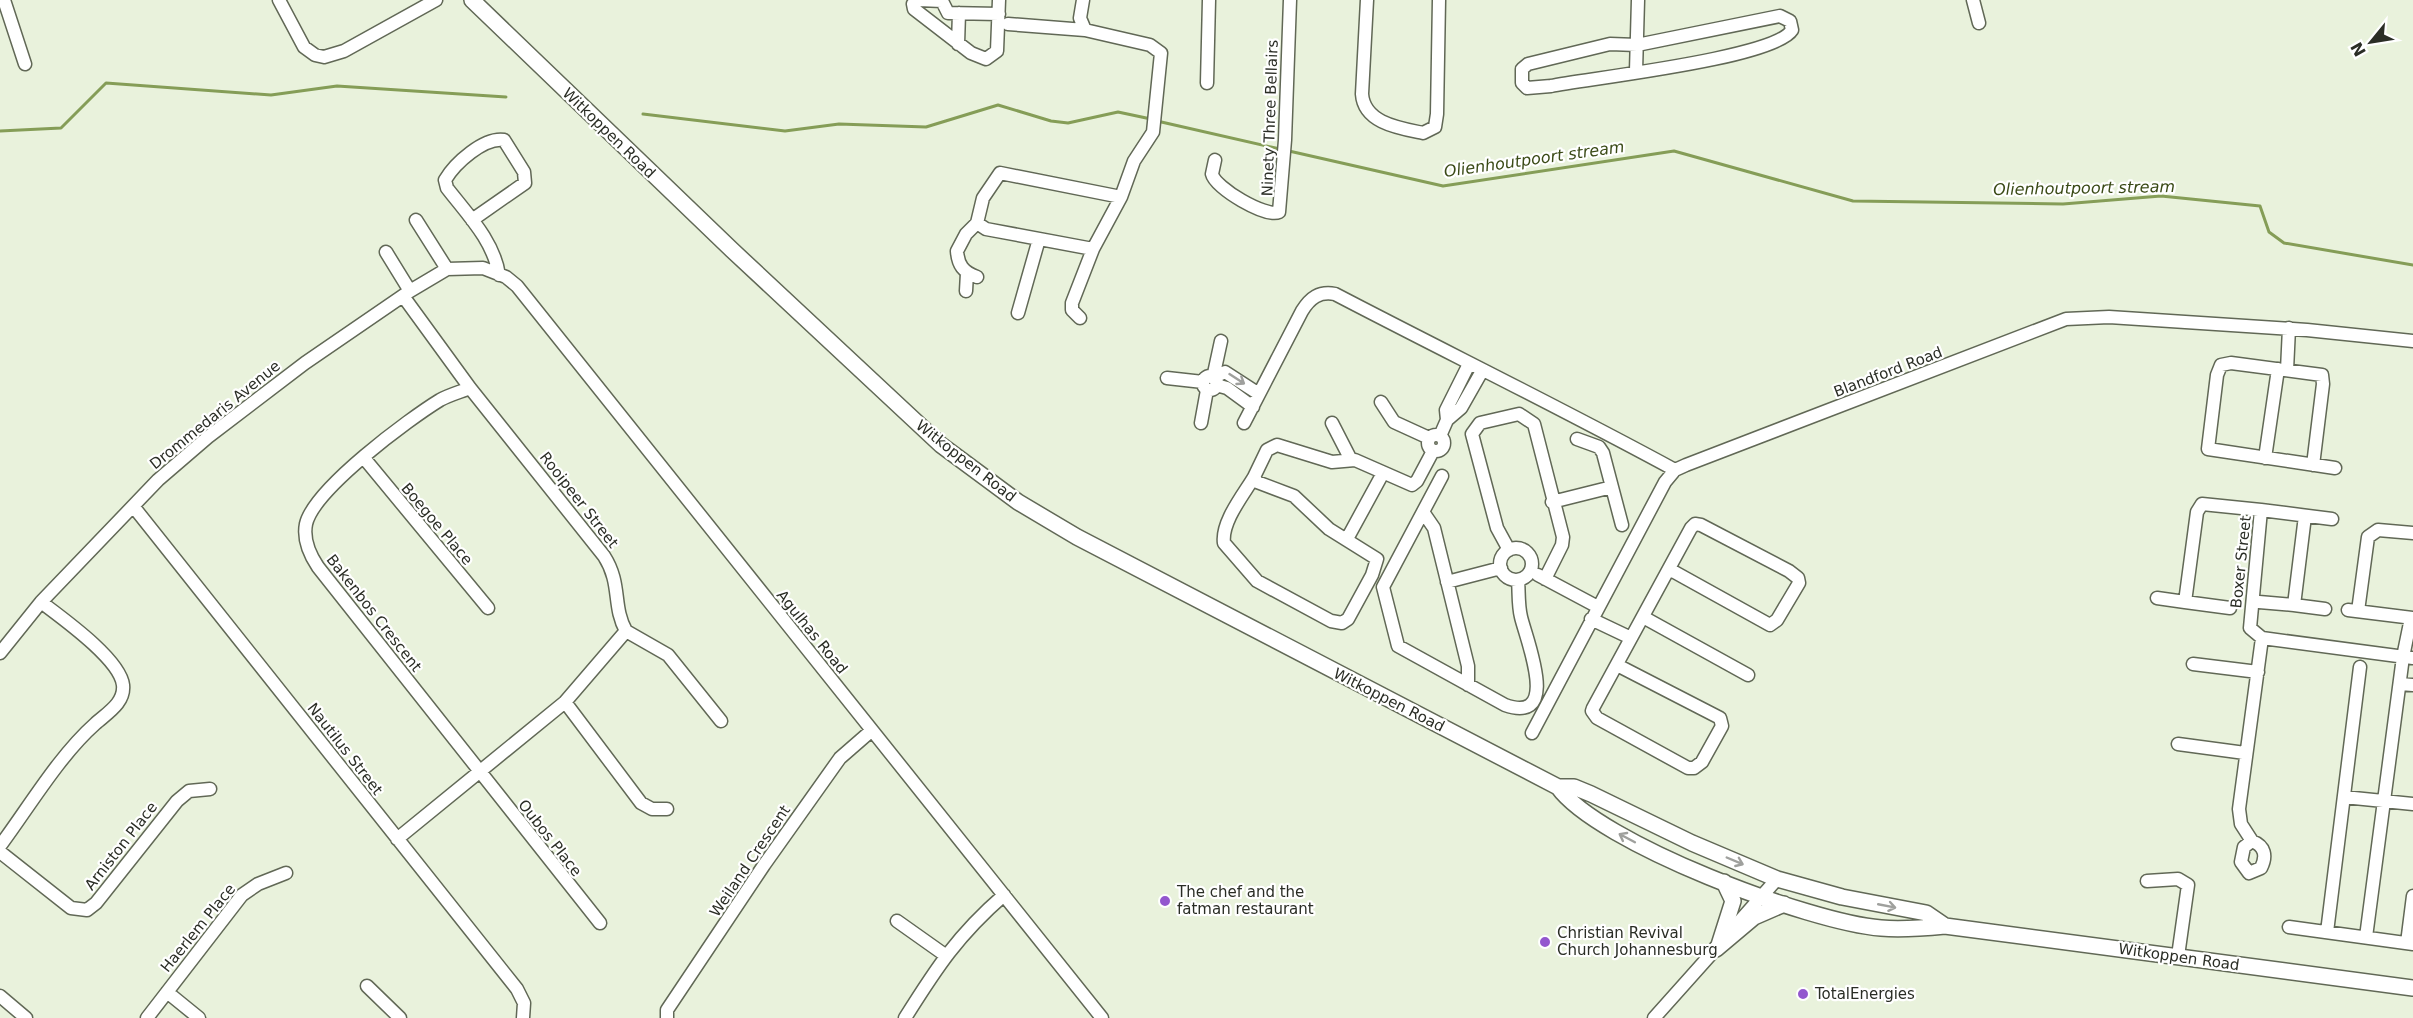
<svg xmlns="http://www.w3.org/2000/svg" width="2413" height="1018" font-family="'DejaVu Sans',sans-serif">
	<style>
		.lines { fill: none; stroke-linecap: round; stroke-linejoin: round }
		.stream { stroke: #859d57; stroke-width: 3 }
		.minor-casing { stroke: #616856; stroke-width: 15 }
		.major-casing { stroke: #616856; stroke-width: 18 }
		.minor { stroke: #fff; stroke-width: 12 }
		.major { stroke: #fff; stroke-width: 15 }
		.oneway { stroke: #9fa09d }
		.poi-dot { fill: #9357ce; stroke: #fff; stroke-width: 2 }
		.labels { text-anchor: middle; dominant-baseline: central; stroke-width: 4.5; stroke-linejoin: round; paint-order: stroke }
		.street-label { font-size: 15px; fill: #2a2d25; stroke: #fff }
		.poi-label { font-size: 15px; fill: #2a2d25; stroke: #fff; text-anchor: start }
		.water-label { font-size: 16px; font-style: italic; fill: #3a4a16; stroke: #fff }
	</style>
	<rect width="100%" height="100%" fill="#e9f2dc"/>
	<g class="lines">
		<path class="stream" d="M 643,114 L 785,131 L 839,124 L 926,127 L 998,105 L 1051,121 L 1068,123 L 1118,112 L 1151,119
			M 1157,121 L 1280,149
			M 0,131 L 61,128 L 106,83 L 271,95 L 337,86 L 506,97
			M 1289,151 L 1443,186 L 1674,151 L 1853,201 L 2063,204 L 2161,196 L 2260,206 L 2269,232 L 2284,243 L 2413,265"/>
		<g class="minor-casing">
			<path id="minor" d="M 4,0 L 25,64
				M 279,0 L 304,47 L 315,55 L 324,57 L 344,51 L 436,0
				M 919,0 L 913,4 L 914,9 L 971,53 L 986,59 L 997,51 L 999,0
				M 919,0 L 942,1 L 948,13 L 999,14
				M 1367,0 L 1362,94 C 1364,123 1399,128 1423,133 L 1435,127 L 1437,114 L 1439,0
				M 1973,0 L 1979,23
				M 1780,16 L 1790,21 L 1792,30 C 1775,58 1592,78 1551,86 L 1527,88 L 1522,83 L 1522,69 L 1528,64 L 1610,44 L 1637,45 Z
				M 1008,24 L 1085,30
				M 958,44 L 959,13
				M 1636,71 L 1638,0
				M 1207,83 L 1209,0
				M 1215,160 L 1212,174 C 1215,188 1266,218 1279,212 L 1285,140 L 1290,0
				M 416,220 L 447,269
				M 472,220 L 525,183 L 524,172 L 504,140 C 484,137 455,163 445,180 L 447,188 C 467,214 494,241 499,275
				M 977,223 L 986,229 L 1093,249 L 1121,197
				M 386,252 L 410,291
				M 977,277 C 963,272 958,265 957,251 L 966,234 L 977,223 L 983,198 L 1000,173 L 1121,197 L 1134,161 L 1153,132 L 1161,53 L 1150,45 L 1085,30 L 1080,18 L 1083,0
				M 966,291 L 967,273
				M 1018,313 L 1039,239
				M 1080,318 L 1072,310 L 1072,303 L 1093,249
				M 2287,370 L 2289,328
				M1203 383a7 7 0 1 1 14 0a7 7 0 1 1-14 0Z
				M 1167,378 L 1203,382
				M 1213,378 L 1225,372 L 1259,394
				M 1213,378 L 1221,341
				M 1216,385 L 1227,388 L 1253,407
				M 470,388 C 460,392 449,395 440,400 C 409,419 314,489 306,524 C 303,539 310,555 318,567 L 600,923
				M 1381,402 L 1394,422 L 1429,438
				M 1447,420 L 1446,410 L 1469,364
				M 1201,423 L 1207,390
				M 1244,423 L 1302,311 C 1310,298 1319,291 1335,294 C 1448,353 1563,409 1675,470
				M 1332,423 L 1351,460
				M1428 443a8 8 0 1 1 16 0a8 8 0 1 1-16 0Z
				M 1440,436 L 1447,420 L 1461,408 L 1482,371
				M 1577,439 L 1599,447 L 1603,453 L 1622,525
				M 364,458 L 488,608
				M 2265,458 L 2278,369
				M 2313,465 L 2323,384 L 2322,375 L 2231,363 L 2221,365 L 2217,375 L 2208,449 L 2335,468
				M 1442,476 L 1383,587 L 1398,646 L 1505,705 C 1562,725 1526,639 1521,617 C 1518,605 1519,592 1518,580
				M 1254,477 C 1244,494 1221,522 1224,543 L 1257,581 L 1331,621 L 1342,623 L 1348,619 L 1372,575 L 1377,559 L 1329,529 L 1294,496 L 1257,482 L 1254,477 L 1267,450 L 1277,445 L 1332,462 L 1355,460 L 1412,485 L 1417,481 L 1433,451
				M 1552,502 L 1612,487
				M 133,506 L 517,989 L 524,1003 L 523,1018
				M 1423,512 L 1434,528 L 1468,666 L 1468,685
				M 2305,516 L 2294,605 L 2325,609
				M 2332,519 L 2261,510 L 2250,628 L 2262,638 L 2413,658
				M 1347,539 L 1383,473
				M1500 564a16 16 0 1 1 32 0a16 16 0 1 1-32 0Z
				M 1509,550 L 1497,528 L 1472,434 L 1480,423 L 1519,414 L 1534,424 L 1563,537 L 1562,545 L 1545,579
				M 1538,575 L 1598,607
				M 1447,582 L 1501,568
				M 2157,598 L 2185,602 L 2197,512 L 2202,504 L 2261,510
				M 2185,602 L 2230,608
				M 2259,602 L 2294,605
				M 2348,610 L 2413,618
				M 2358,611 L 2368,537 L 2378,530 L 2413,533
				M 1643,617 L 1748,675
				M 1591,619 L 1631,638
				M 626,631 L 668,655 L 721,721
				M 0,653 L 41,602 L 158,480 L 208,437 L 305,363 L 410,291 L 447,269 L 483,268 L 506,277 L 517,286 L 1102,1018
				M 2193,664 L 2258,672
				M 1617,665 L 1720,718 L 1722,726 L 1702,762 L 1694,768 L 1688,768 L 1597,718 L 1592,711 L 1593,708 L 1691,528 L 1695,524 L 1701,525 L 1789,571 L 1798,578 L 1799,583 L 1777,620 L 1770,625 L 1669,569
				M 2400,684 L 2413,685
				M 565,702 L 641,803 L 652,809 L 667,809
				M 1532,733 L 1665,482 L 1675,470 L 1686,465 L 2066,319 L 2109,317 L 2307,330 L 2413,341
				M 2178,744 L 2245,753
				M 2344,797 L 2413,804
				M 397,839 L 565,702 L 626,631 C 612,606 622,584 604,556 L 470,388 L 403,296
				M 2252,841 L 2241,824 L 2239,809 L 2262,638
				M 2252,841 C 2265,846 2267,856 2261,868 L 2249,873 L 2241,862 L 2244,847 Z
				M 0,846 C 29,807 59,756 95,724 C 107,713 125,703 123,685 C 120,659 62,618 41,602
				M 0,852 L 71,908 L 87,910 L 96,903 L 177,801 L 189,791 L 210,789
				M 2147,881 L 2178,879 L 2188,885 L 2178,956
				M 897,921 L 945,955
				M 1738,923 L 1777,879
				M 2289,927 L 2413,944
				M 2327,932 L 2360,667
				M 2366,937 L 2403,657 L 2411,618
				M 2407,943 L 2413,896
				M 367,986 L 400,1018
				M 167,992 L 199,1018
				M 0,996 L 26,1018
				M 147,1018 L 242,895 L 258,884 L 286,873
				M 667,1018 L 667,1010 L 764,865 L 840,758 L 871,731
				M 905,1018 C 937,967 958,935 1004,895
				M 1654,1018 L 1721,943"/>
		</g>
		<g class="major-casing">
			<path id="major" d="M 472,0 L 732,250 L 941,445 L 1018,502 L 1077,537 L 1558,787 L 1574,787 L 1591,794 L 1692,843 L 1777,879 L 1842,897 L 1926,913 L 1945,926
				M 1558,787 C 1598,843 1811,923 1881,928 C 1903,930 1924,928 1945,926 L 2413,988
				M 1719,945 L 1733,901 L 1724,882
				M 1716,949 L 1754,917 L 1784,904"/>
		</g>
		<use href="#minor" class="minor"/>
		<use href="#major" class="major"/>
	</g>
	<defs><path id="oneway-shaft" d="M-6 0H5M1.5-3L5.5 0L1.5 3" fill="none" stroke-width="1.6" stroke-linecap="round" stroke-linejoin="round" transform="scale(1.5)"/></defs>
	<g class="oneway">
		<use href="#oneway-shaft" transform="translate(1237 379) rotate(33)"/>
		<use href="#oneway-shaft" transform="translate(1627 838) rotate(-152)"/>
		<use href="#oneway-shaft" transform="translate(1735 861) rotate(23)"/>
		<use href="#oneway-shaft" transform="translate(1887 906) rotate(11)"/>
	</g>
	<g class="poi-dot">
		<circle cx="1165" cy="901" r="6"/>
		<circle cx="1545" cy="942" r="6"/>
		<circle cx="1803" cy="994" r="6"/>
	</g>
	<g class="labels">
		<g class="street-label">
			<text transform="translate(1270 118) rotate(-88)">Ninety Three Bellairs</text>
			<text transform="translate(609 133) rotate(44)">Witkoppen Road</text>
			<text transform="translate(1888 372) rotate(-21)">Blandford Road</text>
			<text transform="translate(215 415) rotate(-39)">Drommedaris Avenue</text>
			<text transform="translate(966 461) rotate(38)">Witkoppen Road</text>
			<text transform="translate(579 500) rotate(52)">Rooipeer Street</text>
			<text transform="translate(437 524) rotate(50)">Boegoe Place</text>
			<text transform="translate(2241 562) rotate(-84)">Boxer Street</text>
			<text transform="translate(374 613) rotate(52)">Bakenbos Crescent</text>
			<text transform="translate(812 632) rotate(51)">Agulhas Road</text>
			<text transform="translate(1389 700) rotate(27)">Witkoppen Road</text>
			<text transform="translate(345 749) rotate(52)">Nautilus Street</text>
			<text transform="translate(550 838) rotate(52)">Oubos Place</text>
			<text transform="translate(121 846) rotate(-52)">Arniston Place</text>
			<text transform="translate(750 861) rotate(-56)">Weiland Crescent</text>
			<text transform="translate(198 928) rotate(-51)">Haerlem Place</text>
			<text transform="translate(2179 957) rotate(8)">Witkoppen Road</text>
		</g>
		<g class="poi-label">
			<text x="1177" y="892">The chef and the<tspan x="1177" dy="17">fatman restaurant</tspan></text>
			<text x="1557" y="933">Christian Revival<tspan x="1557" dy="17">Church Johannesburg</tspan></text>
			<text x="1815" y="994">TotalEnergies</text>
		</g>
		<g class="water-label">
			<text transform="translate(1534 159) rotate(-8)">Olienhoutpoort stream</text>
			<text transform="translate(2084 188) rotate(-1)">Olienhoutpoort stream</text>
		</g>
	</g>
	<g transform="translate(2371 42) rotate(240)" stroke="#ffffff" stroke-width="4.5" paint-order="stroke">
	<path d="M0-4.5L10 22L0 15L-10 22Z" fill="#2a2d25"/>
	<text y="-9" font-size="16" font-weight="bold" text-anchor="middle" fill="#2a2d25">N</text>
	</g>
</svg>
